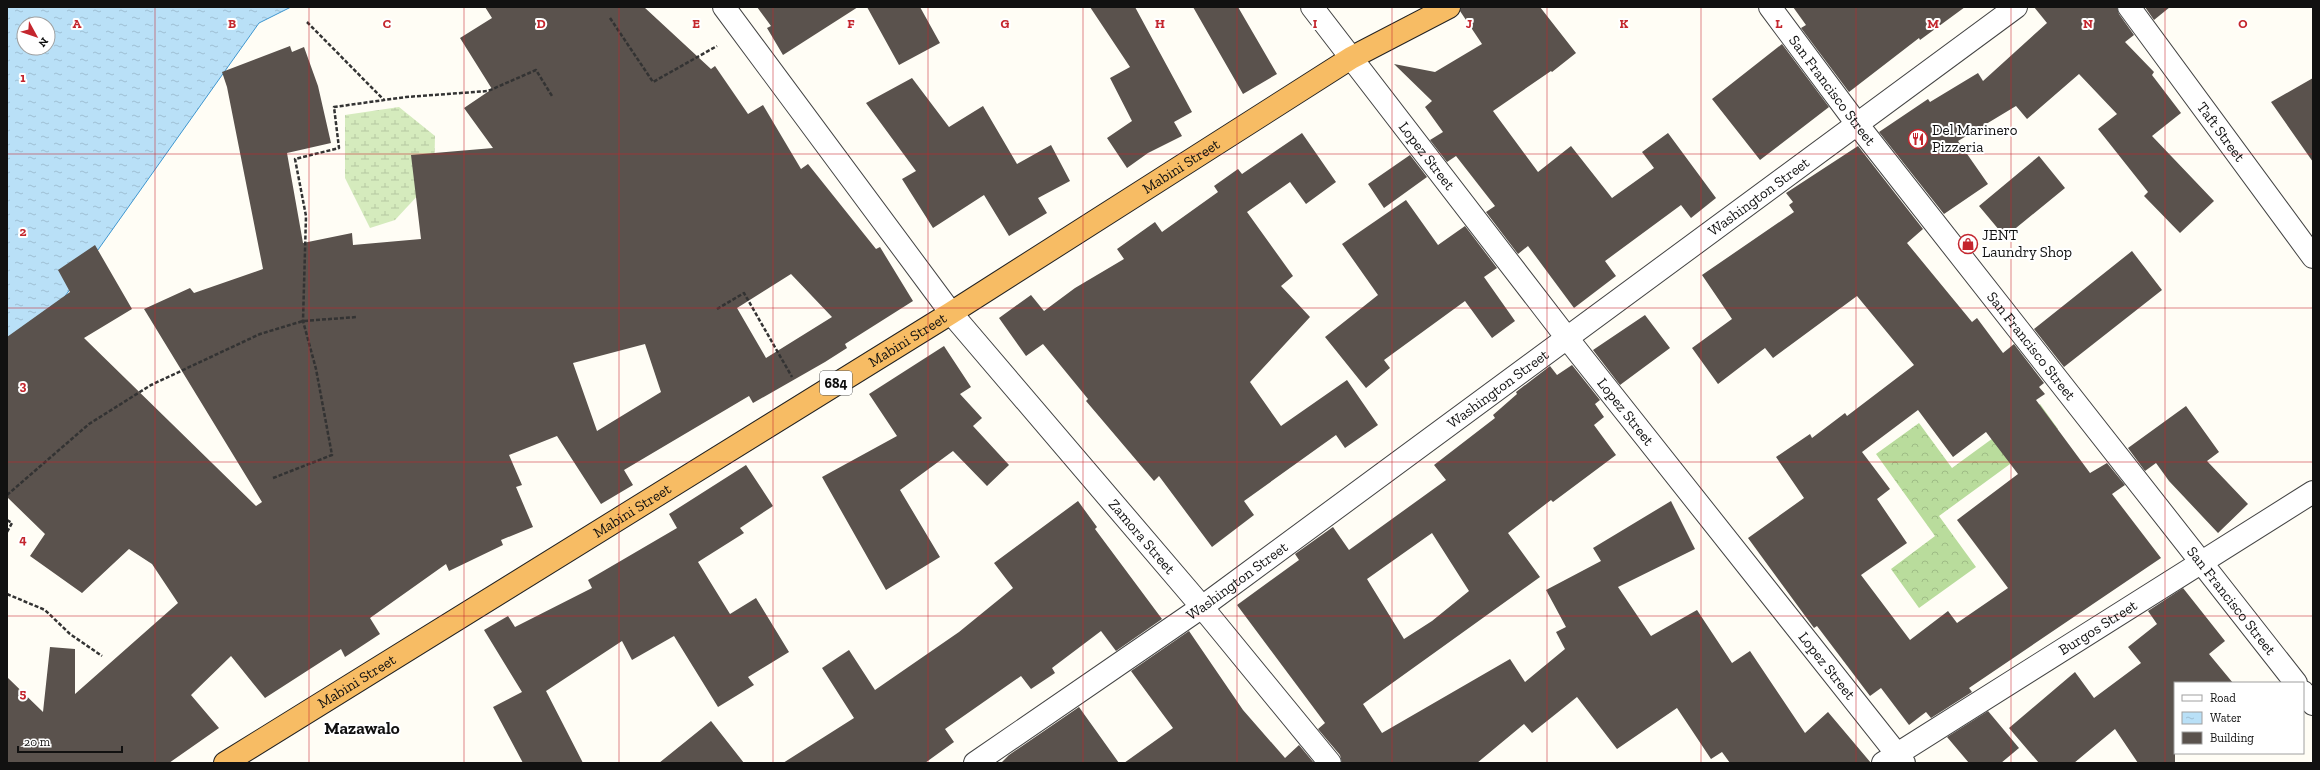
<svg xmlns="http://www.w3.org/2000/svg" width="2320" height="770" font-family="'Zilla Slab',serif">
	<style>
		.forest { fill: url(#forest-crowns) }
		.wetland { fill: url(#wetland-marsh) }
		.water { fill: url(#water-ripples); stroke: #3f96cf; fill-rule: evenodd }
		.building { fill: #5a524d; fill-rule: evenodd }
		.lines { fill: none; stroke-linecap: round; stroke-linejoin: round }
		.minor-casing { stroke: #444; stroke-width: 24 }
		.trunk-casing { stroke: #222; stroke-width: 24 }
		.path { stroke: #333; stroke-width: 2.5; stroke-dasharray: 4 2; stroke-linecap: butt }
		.minor { stroke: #fff; stroke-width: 22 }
		.trunk { stroke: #f7bc64; stroke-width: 22 }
		.grid { fill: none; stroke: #c4262e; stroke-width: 1; stroke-opacity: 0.55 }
		.labels { text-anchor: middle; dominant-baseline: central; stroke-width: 4; stroke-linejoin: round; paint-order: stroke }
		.shield { fill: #fff; stroke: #585858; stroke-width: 1 }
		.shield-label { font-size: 14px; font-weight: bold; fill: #111 }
		.street-label { font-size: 15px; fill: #111; stroke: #fff }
		.poi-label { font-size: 15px; fill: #111; stroke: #fff; text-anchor: start }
		.quarter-label { font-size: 17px; font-weight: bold; fill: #111; stroke: #fff }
		.grid-label { font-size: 13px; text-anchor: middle; font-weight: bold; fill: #c4262e; stroke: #fff; stroke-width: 4; stroke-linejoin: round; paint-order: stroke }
	</style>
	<defs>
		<pattern id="forest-crowns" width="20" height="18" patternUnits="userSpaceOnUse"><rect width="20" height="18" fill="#b9dc9c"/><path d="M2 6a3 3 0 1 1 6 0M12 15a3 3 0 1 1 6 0" fill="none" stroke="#9ebc85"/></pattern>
		<pattern id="wetland-marsh" width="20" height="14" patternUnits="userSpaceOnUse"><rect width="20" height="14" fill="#d5ebbd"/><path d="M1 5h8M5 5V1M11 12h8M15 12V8" fill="none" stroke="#b6c8a1"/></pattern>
		<pattern id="water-ripples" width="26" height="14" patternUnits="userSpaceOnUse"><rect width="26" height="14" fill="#b9e0f7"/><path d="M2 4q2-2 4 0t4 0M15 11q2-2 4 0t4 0" fill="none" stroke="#9ebfd3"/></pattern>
	</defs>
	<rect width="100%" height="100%" fill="#fffdf5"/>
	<path class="forest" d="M 2040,404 L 2058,429 L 1939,516 L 1976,567 L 1919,608 L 1891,569 L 1935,536 L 1876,454 L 1919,423 L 1952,468 Z"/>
	<path class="wetland" d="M 399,107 L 435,136 L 434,178 L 395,220 L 370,228 L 345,178 L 345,115 Z"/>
	<path class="water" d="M 7,7 L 291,7 L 259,23 L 7,378 ZM 24,24 L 48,24 L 48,48 L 24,48 Z"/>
	<path class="building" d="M 485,7 L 644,7 L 711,69 L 715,66 L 748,114 L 763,105 L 801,169 L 808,164 L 876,249 L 880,247 L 913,301 L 845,344 L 847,348 L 825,362 L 753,403 L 749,396 L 624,470 L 633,485 L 601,504 L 557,436 L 509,455 L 522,485 L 516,487 L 533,527 L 501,540 L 503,545 L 449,571 L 446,564 L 370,618 L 380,634 L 345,657 L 341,649 L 265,698 L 231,656 L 191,695 L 219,728 L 169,763 L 7,763 L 7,677 L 43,712 L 50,647 L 75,649 L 75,694 L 178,603 L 152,564 L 129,549 L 82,593 L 30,556 L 45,534 L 7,497 L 7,337 L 70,292 L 58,270 L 95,245 L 132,309 L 84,338 L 256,506 L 262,502 L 144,309 L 190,288 L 194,293 L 263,269 L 227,87 L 222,72 L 290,46 L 292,52 L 304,47 L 318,86 L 331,143 L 287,153 L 303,243 L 352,233 L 353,245 L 421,239 L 411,155 L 493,148 L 464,108 L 492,89 L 460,38 L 492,18 ZM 791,274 L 832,317 L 766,358 L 737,308 ZM 645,344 L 661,392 L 597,431 L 573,363 Z
		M 757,7 L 858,7 L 783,55 L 767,28 L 771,26 Z
		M 867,7 L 920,7 L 940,43 L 899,65 Z
		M 1090,7 L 1135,7 L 1192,112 L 1174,122 L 1182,136 L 1148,153 L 1127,168 L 1107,138 L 1132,121 L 1110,78 L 1130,67 Z
		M 1193,7 L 1238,7 L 1277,74 L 1243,94 Z
		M 1461,7 L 1540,7 L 1576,53 L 1552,72 L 1551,71 L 1493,111 L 1538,172 L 1571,146 L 1612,198 L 1654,168 L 1642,152 L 1668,133 L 1716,198 L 1691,218 L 1681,205 L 1605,261 L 1616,276 L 1574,308 L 1528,246 L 1518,254 L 1486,212 L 1495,206 L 1456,156 L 1447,162 L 1430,140 L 1443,132 L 1425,107 L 1432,101 L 1394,64 L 1435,72 L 1482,44 L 1460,11 Z
		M 1793,7 L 1965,7 L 1920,40 L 1919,38 L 1849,92 L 1801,28 L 1806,25 Z
		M 2034,7 L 2117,7 L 2119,14 L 2134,35 L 2125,42 L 2154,72 L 2152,75 L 2181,113 L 2152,136 L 2214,201 L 2180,233 L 2144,196 L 2148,192 L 2098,129 L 2117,114 L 2079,74 L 2027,119 L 2016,106 L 1958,141 L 1988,184 L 1944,214 L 1879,132 L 1928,99 L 1930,102 L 1978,73 L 1983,81 L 2047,23 Z
		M 2145,7 L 2170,7 L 2154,20 Z
		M 1782,44 L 1829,107 L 1760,160 L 1712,99 Z
		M 912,78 L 949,127 L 983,106 L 1017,164 L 1051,145 L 1070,181 L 1038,198 L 1047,213 L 1009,236 L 984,195 L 933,228 L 902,179 L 916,171 L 866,103 Z
		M 2313,78 L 2313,162 L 2271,102 Z
		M 1302,133 L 1336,182 L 1306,204 L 1290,182 L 1247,212 L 1293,276 L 1281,286 L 1310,317 L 1250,382 L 1281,426 L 1347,380 L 1378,425 L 1345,448 L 1336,435 L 1244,501 L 1254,515 L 1212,547 L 1159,476 L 1154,481 L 1086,401 L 1088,399 L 1043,344 L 1026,356 L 999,318 L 1031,295 L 1044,311 L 1075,288 L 1124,259 L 1117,249 L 1155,222 L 1162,232 L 1218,192 L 1214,186 L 1238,169 L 1242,174 Z
		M 1858,146 L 1923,229 L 1907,243 L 1972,322 L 1977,318 L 2003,353 L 2014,344 L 2044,383 L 2039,387 L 2045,394 L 2036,400 L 2090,473 L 2107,463 L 2125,485 L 2112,494 L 2161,558 L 1969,688 L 1972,692 L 1931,718 L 1926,712 L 1909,725 L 1881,688 L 1870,696 L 1817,626 L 1814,628 L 1748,538 L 1804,498 L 1776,457 L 1810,434 L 1812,438 L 1845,413 L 1847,416 L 1914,365 L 1857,296 L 1773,358 L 1765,348 L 1718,384 L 1692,348 L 1732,319 L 1702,275 L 1794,212 L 1789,205 L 1793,202 L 1786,193 ZM 1918,410 L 1953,457 L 1986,432 L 2018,474 L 1957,520 L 2008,588 L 1957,623 L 1948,611 L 1910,640 L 1861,575 L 1907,543 L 1877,499 L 1890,489 L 1862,452 Z
		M 1410,155 L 1427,177 L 1384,208 L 1368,184 Z
		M 2039,156 L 2065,188 L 2005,237 L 1979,206 Z
		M 1406,200 L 1438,245 L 1465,226 L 1497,268 L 1484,277 L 1515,321 L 1492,338 L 1465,301 L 1384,360 L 1390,368 L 1366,388 L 1325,337 L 1378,295 L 1342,244 Z
		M 2132,251 L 2162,290 L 2064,367 L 2034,329 Z
		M 1645,315 L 1670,348 L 1620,385 L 1593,350 Z
		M 944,346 L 971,387 L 960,394 L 982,418 L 973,426 L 1009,465 L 987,486 L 953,451 L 900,490 L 940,557 L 886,590 L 822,477 L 897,436 L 869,394 Z
		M 1572,365 L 1600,400 L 1595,404 L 1604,417 L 1594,425 L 1616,455 L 1553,502 L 1551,500 L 1508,533 L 1540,577 L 1363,704 L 1382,733 L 1510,659 L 1525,682 L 1565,649 L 1556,632 L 1566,627 L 1546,590 L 1601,561 L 1593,548 L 1671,501 L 1695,549 L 1618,587 L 1651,636 L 1697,610 L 1732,663 L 1750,651 L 1805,733 L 1828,712 L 1871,763 L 1730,763 L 1722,752 L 1711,759 L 1677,708 L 1617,749 L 1577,697 L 1532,733 L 1524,724 L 1477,763 L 1342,763 L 1340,755 L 1318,729 L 1325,723 L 1237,605 L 1299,560 L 1295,554 L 1333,527 L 1349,550 L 1446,480 L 1434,465 L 1495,418 L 1493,415 L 1517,394 L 1516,392 L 1550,366 L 1557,375 ZM 1432,533 L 1469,591 L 1432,621 L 1404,639 L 1367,579 Z
		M 2186,406 L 2219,452 L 2207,461 L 2248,504 L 2218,533 L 2169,481 L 2156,463 L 2145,471 L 2128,448 Z
		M 746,465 L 773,506 L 740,528 L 744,533 L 698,562 L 730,614 L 756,598 L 789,652 L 748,677 L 754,685 L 718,707 L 674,636 L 632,660 L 622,641 L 546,691 L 583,763 L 523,763 L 493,707 L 522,692 L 484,630 L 508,616 L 515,627 L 592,588 L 588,580 L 677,528 L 669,514 Z
		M 1078,501 L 1097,527 L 1095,529 L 1162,619 L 1116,651 L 1101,631 L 1052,668 L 1055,673 L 1031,689 L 1021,676 L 945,729 L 954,742 L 925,763 L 783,763 L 854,718 L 822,668 L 849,650 L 875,690 L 959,632 L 1013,588 L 994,563 Z
		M 2183,588 L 2225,641 L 2209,654 L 2233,683 L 2175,683 L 2175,763 L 2138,763 L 2115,729 L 2074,763 L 2039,763 L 2009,728 L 2075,672 L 2094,698 L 2141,663 L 2128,647 L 2157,624 L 2148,611 Z
		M 1189,631 L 1243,710 L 1285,758 L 1299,745 L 1314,763 L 1124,763 L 1173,728 L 1131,671 Z
		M 1079,707 L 1119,763 L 1001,763 L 1009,755 Z
		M 1988,711 L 2019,748 L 2001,763 L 1969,763 L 1947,737 Z
		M 711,721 L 744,763 L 659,763 Z"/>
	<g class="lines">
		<g class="minor-casing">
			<g id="minor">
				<path id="s1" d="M 724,7 L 951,313 L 1202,607 L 1330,763"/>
				<path id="s2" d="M 1312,7 L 1567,338 L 1904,763"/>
				<path id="s3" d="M 1770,7 L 1857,124 L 2296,683"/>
				<path id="s4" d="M 2129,7 L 2313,257"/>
				<path d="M 2303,692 L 2313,704"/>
				<path id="s5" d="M 975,763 L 1202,607 L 2016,7"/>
				<path id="s6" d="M 1883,763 L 2313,492"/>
			</g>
		</g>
		<g class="trunk-casing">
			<g id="trunk">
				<path id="s7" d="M 225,763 L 951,313 L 1351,58 L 1449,7"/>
			</g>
		</g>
		<path class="path" d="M 610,18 L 653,82 L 717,46
			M 307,22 L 384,100
			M 717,309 L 744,293 L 792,377
			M 273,478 L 332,455 L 316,369 L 303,321 L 306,216 L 295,159 L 339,148 L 334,107 L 406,97 L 488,91 L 536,70 L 552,96
			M 7,495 L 89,424 L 151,385 L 260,334 L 303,321 L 357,317
			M 7,520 L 12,523 L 7,532
			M 7,594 L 45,610 L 70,634 L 102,656"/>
		<use href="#minor" class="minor"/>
		<use href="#trunk" class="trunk"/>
	</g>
	<path class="grid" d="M 155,7 L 155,763M 309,7 L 309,763M 464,7 L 464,763M 619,7 L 619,763M 773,7 L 773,763M 928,7 L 928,763M 1083,7 L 1083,763M 1237,7 L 1237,763M 1392,7 L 1392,763M 1547,7 L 1547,763M 1701,7 L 1701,763M 1856,7 L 1856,763M 2011,7 L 2011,763M 2165,7 L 2165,763M 7,154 L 2313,154M 7,308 L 2313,308M 7,462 L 2313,462M 7,616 L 2313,616"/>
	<defs>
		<g id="restaurant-ring" transform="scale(1)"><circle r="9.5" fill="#fff" stroke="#c4262e" stroke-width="1.5"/><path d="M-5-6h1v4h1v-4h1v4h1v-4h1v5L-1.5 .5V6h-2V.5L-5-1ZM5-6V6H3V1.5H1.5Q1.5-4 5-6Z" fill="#c4262e"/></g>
		<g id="shop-ring" transform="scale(1)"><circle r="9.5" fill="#fff" stroke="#c4262e" stroke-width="1.5"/><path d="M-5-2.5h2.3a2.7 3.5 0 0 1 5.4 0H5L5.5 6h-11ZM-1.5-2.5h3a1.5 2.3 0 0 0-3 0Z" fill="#c4262e"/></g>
	</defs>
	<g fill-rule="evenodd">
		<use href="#restaurant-ring" x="1918" y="139"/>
		<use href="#shop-ring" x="1968" y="244"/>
	</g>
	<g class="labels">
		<rect class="shield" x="820" y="371" width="32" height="24" rx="3"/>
		<g class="shield-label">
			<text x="836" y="383">684</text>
		</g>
		<g class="street-label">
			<text stroke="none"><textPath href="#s3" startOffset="104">San Francisco Street</textPath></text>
			<text stroke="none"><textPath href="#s4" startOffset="155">Taft Street</textPath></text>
			<text stroke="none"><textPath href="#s2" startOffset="188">Lopez Street</textPath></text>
			<text stroke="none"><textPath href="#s7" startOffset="1127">Mabini Street</textPath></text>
			<text stroke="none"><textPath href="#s5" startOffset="967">Washington Street</textPath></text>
			<text stroke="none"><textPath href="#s7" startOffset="803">Mabini Street</textPath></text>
			<text stroke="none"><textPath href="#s3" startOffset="428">San Francisco Street</textPath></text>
			<text stroke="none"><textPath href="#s5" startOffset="643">Washington Street</textPath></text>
			<text stroke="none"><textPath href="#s2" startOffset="512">Lopez Street</textPath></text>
			<text stroke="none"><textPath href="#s7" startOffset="479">Mabini Street</textPath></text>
			<text stroke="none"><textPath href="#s1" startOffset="675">Zamora Street</textPath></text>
			<text stroke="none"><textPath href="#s5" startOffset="319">Washington Street</textPath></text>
			<text stroke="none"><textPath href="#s3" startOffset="752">San Francisco Street</textPath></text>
			<text stroke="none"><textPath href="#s6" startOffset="254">Burgos Street</textPath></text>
			<text stroke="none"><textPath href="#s2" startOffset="836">Lopez Street</textPath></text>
			<text stroke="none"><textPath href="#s7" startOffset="155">Mabini Street</textPath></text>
		</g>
		<g class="poi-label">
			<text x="1932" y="130">Del Marinero<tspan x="1932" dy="17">Pizzeria</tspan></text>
			<text x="1982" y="235">JENT<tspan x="1982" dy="17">Laundry Shop</tspan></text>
		</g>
		<g class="quarter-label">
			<text x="362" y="728">Mazawalo</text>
		</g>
	</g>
	<g class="grid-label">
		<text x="77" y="28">A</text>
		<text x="232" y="28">B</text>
		<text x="387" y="28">C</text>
		<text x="541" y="28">D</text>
		<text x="696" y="28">E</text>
		<text x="851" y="28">F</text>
		<text x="1005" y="28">G</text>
		<text x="1160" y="28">H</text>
		<text x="1315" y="28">I</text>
		<text x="1469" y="28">J</text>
		<text x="1624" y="28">K</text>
		<text x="1779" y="28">L</text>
		<text x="1933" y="28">M</text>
		<text x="2088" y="28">N</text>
		<text x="2243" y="28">O</text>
		<text x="23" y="82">1</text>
		<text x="23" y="236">2</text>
		<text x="23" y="390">3</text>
		<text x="23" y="544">4</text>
		<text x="23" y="698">5</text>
	</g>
	<rect width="2320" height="770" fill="none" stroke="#111111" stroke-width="16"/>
	<rect x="2174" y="682" width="130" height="72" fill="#ffffff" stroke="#a0a0a0"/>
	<rect x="2182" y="695" width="20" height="6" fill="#ffffff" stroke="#a0a0a0"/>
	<text x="2210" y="702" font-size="12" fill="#111111">Road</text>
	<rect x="2182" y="712" width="20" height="12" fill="url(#water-ripples)" stroke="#a0a0a0"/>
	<text x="2210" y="722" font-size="12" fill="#111111">Water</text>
	<rect x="2182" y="732" width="20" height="12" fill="#5a524d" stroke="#a0a0a0"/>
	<text x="2210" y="742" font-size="12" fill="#111111">Building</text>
	<g transform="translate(36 36) rotate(130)"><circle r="19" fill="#ffffff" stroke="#a0a0a0"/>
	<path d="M0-3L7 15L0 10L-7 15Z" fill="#c4262e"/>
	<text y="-6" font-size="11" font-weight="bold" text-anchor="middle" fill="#111111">N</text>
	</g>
	<path d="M18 746v6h104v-6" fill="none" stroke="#111111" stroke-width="2"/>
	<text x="24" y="746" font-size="12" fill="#111111" stroke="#ffffff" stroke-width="3" paint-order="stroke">20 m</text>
</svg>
